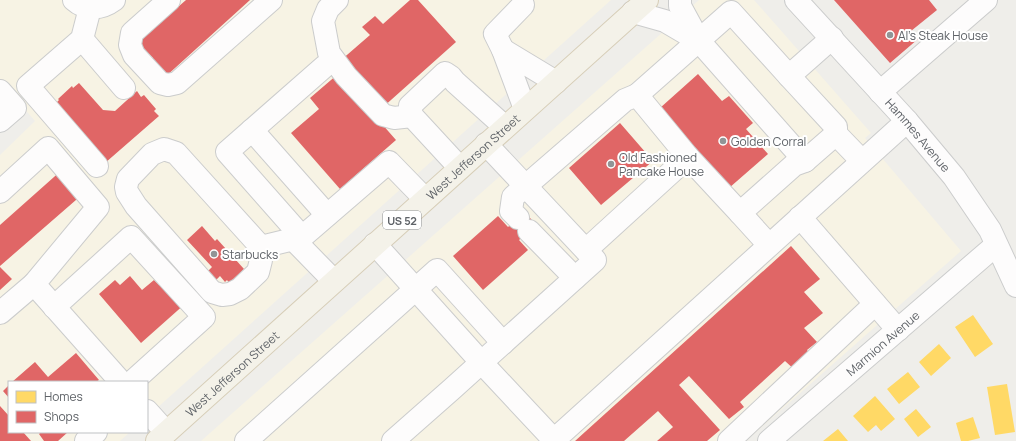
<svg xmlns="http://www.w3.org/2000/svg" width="1016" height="441" font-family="Manrope,sans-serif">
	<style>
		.commercial { fill: #f7f3e4 }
		.homes { fill: #ffd966 }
		.shops { fill: #e06666 }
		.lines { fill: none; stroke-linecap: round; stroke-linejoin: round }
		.minor-casing { stroke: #cbcccc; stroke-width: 24 }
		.major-casing { stroke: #d7ceb8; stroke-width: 24 }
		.minor { stroke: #fdfcfc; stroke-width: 22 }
		.major { stroke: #f4f2e9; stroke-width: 22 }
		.poi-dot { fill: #919496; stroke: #fff; stroke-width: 1.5 }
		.labels { text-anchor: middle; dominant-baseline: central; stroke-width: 4; stroke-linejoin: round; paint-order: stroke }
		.shield { fill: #fff; stroke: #8f9295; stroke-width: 1 }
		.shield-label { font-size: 11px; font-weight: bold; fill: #5f6368 }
		.poi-label { font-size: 12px; fill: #5f6368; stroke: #fff; text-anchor: start }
		.street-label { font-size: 12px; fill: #5f6368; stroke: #fff }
	</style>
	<rect width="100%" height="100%" fill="#efeeea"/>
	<path class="commercial" d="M 0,0 L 611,0 L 147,417 L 147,382 L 9,382 L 9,432 L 130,432 L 120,441 L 0,441 L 0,155 L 35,121 L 0,81 Z
		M 699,0 L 754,0 L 871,133 L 865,138 L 961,251 L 746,441 L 201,441 Z"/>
	<path class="homes" d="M 973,315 L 993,344 L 975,357 L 955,327 Z
		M 939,344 L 951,358 L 931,376 L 919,362 Z
		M 908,372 L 920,387 L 899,404 L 887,389 Z
		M 1007,384 L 1015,432 L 995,435 L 987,387 Z
		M 875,396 L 895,419 L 881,431 L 876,425 L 868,432 L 853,416 Z
		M 916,409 L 931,427 L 918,437 L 904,419 Z
		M 973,417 L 980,438 L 968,441 L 961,441 L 956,423 Z
		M 838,429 L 848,441 L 823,441 Z"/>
	<path class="shops" d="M 186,0 L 250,0 L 164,78 L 149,62 L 153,58 L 138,42 Z
		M 410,0 L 418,0 L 456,42 L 382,108 L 340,61 L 370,35 L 362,27 L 375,16 L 383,24 Z
		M 834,0 L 929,0 L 937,10 L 911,31 L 918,39 L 890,63 Z
		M 338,74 L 396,140 L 340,189 L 291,133 L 319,109 L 310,98 Z
		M 698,74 L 722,101 L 729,96 L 753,123 L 746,129 L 768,154 L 729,188 L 660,108 Z
		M 79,83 L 103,110 L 115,111 L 137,91 L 141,97 L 144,95 L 156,109 L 154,111 L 159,116 L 105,163 L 54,105 L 59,100 L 58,99 L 72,86 L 73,88 Z
		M 620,123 L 653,161 L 601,205 L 569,168 Z
		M 63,169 L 84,193 L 0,266 L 0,225 Z
		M 525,212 L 536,225 L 519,240 L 528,250 L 483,290 L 453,256 L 498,216 L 508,227 Z
		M 202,226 L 215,241 L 217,239 L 244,269 L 229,283 L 227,280 L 225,282 L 220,276 L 214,282 L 206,273 L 212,267 L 187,240 Z
		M 791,246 L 820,279 L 804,292 L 823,313 L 804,328 L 817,342 L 807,350 L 812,357 L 796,371 L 785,361 L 740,402 L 744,407 L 729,419 L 689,376 L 679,385 L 720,430 L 707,441 L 657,441 L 673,427 L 658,411 L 624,441 L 575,441 Z
		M 0,267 L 12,279 L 0,290 Z
		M 130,276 L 142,290 L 154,280 L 159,285 L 166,279 L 186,303 L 141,343 L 99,294 L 115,280 L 120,285 Z
		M 76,353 L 99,380 L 96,382 L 12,382 L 35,362 L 48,377 Z
		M 9,385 L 9,398 L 3,391 Z
		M 0,406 L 9,416 L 9,432 L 23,432 L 31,441 L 0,441 Z
		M 40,432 L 68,432 L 58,441 L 44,441 L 39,434 L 40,433 Z"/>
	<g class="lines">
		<g class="minor-casing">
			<g id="minor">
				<path d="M 74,0 C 86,11 102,9 114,0"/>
				<path d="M 169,0 L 132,33 L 130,45 L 134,55 L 160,83 L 168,85 L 177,83 L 271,0"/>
				<path d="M 337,0 L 328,9 L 323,21 L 329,53 L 346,76 L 383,115 L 394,118 L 412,116"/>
				<path d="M 680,0 L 680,6 L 699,41 L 805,161"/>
				<path id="s1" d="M 796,0 L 907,121 L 954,177 L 990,230 L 1016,286"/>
				<path d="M 90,8 L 82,39 L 28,86 L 97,166"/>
				<path d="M 633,12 L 665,21 L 699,41"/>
				<path d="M 82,39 L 124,88"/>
				<path d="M 503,50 L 495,34 L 523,5"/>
				<path d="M 789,76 L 832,38"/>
				<path d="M 0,91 L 15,108 L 0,121"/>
				<path d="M 880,92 L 986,0"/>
				<path d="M 525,109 L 503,50 L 556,82"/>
				<path d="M 252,130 L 327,215"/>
				<path d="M 164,149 L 176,153 L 261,247 L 261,260 L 258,272 L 240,289 L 230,294 L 222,295 L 212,292 L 136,206 L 127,192 L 126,187 L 128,179 L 152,154 Z"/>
				<path d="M 460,168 L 412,116 L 410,106 L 445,73 L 451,77 L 455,82 L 505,127"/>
				<path d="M 0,192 L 48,148 L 98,207 L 34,284 L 121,382"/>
				<path d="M 740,213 L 688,157 L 637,95 L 731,12 L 789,76 L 836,127 L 836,134 L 862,161"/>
				<path d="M 800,217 L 898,330"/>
				<path d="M 518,218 L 511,211 L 513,197 L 625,100 L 637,95"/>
				<path d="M 529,231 L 575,278"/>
				<path d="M 302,237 L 227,152 L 325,66"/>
				<path d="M 292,238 L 334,281"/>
				<path d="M 375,244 L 481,362 L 554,440 L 907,121"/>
				<path d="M 769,245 L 740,213 L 794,165 L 805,161 L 836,134"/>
				<path d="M 261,247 L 302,237 L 389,162 L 425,199"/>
				<path d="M 586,250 L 688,157"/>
				<path d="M 54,307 L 131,237 L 204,317 L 132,382"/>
				<path d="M 0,313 L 34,284"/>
				<path d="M 147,411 L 166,432"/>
				<path d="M 86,441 L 96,432"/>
				<path d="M 246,441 L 437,270 L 503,343"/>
				<path d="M 393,441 L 452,389 L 595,260 L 486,144"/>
				<path d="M 729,441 L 875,304"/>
				<path id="s2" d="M 769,441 L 996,245"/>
			</g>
		</g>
		<g class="major-casing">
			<g id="major">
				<path id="s3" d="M 157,441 L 647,0"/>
			</g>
		</g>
		<use href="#minor" class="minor"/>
		<use href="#major" class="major"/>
	</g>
	<g class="poi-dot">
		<circle cx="890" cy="35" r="4"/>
		<circle cx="723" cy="141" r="4"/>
		<circle cx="611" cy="164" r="4"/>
		<circle cx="214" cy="254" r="4"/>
	</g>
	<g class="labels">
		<rect class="shield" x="383" y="211" width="38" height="18" rx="3"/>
		<g class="shield-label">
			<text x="402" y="220">US 52</text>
		</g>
		<g class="poi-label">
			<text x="898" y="35">Al's Steak House</text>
			<text x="731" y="141">Golden Corral</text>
			<text x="619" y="157">Old Fashioned<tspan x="619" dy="14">Pancake House</tspan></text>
			<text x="222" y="254">Starbucks</text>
		</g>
		<g class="street-label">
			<text stroke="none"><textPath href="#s1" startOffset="182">Hammes Avenue</textPath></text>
			<text stroke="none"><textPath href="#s3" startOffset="425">West Jefferson Street</textPath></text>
			<text stroke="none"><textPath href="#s2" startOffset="150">Marmion Avenue</textPath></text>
			<text stroke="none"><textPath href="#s3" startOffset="101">West Jefferson Street</textPath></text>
		</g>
	</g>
	<rect x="8" y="381" width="140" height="52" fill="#ffffff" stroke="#bfc1c3"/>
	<rect x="16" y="391" width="20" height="12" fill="#ffd966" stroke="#bfc1c3"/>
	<text x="44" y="401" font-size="12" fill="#5f6368">Homes</text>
	<rect x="16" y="411" width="20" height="12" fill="#e06666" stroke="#bfc1c3"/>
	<text x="44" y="421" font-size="12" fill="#5f6368">Shops</text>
</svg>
